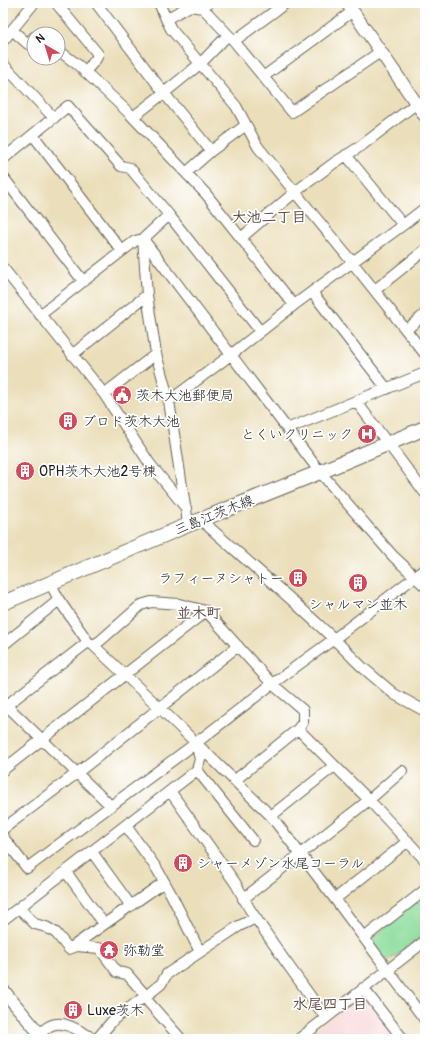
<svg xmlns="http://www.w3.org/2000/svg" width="428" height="1042" font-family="Pangolin,'Klee One',sans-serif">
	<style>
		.built { fill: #f7cfd0 }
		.green { fill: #8cdc9c; stroke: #547c5c }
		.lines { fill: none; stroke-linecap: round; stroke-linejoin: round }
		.stream { stroke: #63c0e1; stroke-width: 2.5 }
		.minor-casing { stroke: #646054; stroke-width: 12 }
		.tertiary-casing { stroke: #646054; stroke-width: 14 }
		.secondary-casing { stroke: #646054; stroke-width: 16 }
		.minor { stroke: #fff; stroke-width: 10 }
		.tertiary { stroke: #fff; stroke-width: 12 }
		.secondary { stroke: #fff; stroke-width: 14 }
		.labels { text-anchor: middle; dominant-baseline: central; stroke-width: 3.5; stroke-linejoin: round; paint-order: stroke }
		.poi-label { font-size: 14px; fill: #1c1c1c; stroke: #fff; text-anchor: start }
		.street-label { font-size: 14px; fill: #1c1c1c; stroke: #fff }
		.neighbourhood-label { font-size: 15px; font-weight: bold; fill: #5e4942; stroke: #fff }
	</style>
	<rect width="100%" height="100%" fill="#fff"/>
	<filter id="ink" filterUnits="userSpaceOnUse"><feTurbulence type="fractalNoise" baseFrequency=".025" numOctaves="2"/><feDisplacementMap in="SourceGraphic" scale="8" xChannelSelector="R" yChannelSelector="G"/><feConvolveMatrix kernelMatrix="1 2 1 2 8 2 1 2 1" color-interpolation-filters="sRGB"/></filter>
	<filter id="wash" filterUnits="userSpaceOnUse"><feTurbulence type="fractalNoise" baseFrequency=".012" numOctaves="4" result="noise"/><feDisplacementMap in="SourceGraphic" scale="16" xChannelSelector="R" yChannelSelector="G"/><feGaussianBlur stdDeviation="0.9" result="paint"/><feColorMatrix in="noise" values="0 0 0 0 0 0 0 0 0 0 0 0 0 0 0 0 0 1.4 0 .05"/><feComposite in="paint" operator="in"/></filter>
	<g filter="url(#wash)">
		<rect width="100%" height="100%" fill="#ebdfbb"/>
		<path class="built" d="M 365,992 L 401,1039 L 304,1039 Z"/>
		<path class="green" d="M 425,895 L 425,934 L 390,960 L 386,960 L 370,940 Z"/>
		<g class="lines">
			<path class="stream" d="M 74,1035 L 81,1039"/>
		</g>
	</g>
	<g filter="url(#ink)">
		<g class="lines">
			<g class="minor-casing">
				<path id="minor" d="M 56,3 L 98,54 L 96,59 L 85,72
					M 96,3 L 164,93 L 211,151
					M 159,3 L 166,19
					M 209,3 L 203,8 L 190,6 L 166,19 L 171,29 L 236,106 L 258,147 L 352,262 L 425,354
					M 203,8 L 234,41 L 292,112 L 380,52
					M 12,30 L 28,44 L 34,37
					M 3,41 L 34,3
					M 234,41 L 286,3
					M 58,50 L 78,65 L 129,113 L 206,194 L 294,305
					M 3,64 L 54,118
					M 263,77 L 353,11
					M 133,117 L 164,93 L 201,63 L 228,35
					M 33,135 L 122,251
					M 346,155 L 403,225
					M 3,159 L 68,106 L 121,166 L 130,168 L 169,215
					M 186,173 L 211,151 L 246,125
					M 3,177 L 83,281
					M 241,238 L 295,192 L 334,163 L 361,146 L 417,103
					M 143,239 L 320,472 L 393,556 L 425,586
					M 143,239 L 147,295 L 156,354 L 169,401 L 185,506
					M 3,268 L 104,394 L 150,464 L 186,508 L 188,525
					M 375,290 L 425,250
					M 312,292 L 387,389
					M 40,315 L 135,241 L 143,239 L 169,215 L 260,331
					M 406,330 L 425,314
					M 72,355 L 147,295
					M 104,394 L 156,354
					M 169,401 L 232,354 L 294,305 L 403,225 L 425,208
					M 356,401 L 425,493
					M 287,429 L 425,373
					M 201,520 L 294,602 L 334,639 L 361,666 L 394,694 L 425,711
					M 51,584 L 59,600 L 88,642 L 93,645 L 160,708 L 271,816 L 335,899 L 425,1020
					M 3,645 L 59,600
					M 93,645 L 100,641 L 141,605 L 151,602 L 179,604 L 206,611 L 272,684 L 303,710 L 303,722 L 298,729 L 369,800 L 425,860
					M 3,702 L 111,806
					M 3,708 L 88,642
					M 3,770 L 206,611
					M 197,770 L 253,840
					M 234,781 L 298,729
					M 170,791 L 236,884 L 249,908 L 283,958 L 326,1018
					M 271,816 L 334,766
					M 3,829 L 77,773 L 238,646
					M 3,837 L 27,868 L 196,743 L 272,684 L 334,639 L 425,569
					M 92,852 L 131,906
					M 66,872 L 104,924
					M 243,899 L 369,800 L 402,771
					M 335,899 L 408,841
					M 19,908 L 35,924 L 46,927 L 56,933 L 69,949 L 77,946 L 99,948 L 117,972 L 127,974 L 146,996
					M 3,920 L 197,770 L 200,759 L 196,743
					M 364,938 L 425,890
					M 72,947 L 164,882
					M 200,952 L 239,926 L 256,918
					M 363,988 L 403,1039
					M 144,997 L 181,1039
					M 35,1039 C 39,1036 41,1032 44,1030 C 60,1015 79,1031 94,1039
					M 97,1039 L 114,1019 L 151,992 L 161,984 L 167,974 L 200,952 L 171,894 L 157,869 L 126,826
					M 299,1039 L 425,941"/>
			</g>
			<g class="tertiary-casing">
				<path id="tertiary" d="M 347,3 L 425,116
					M 3,990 L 44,1039"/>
			</g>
			<g class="secondary-casing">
				<path id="secondary" d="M 3,603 L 188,525 L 320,472 L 425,428"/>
			</g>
			<use href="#minor" class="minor"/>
			<use href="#tertiary" class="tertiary"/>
			<use href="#secondary" class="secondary"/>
		</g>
	</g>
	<defs>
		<g id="civic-disc" transform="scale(1)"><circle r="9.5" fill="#d1495b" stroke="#fff"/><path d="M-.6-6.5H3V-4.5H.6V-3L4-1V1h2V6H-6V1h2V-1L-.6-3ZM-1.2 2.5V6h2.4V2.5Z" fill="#fff"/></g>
		<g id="building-disc" transform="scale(1)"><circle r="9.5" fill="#d1495b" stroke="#fff"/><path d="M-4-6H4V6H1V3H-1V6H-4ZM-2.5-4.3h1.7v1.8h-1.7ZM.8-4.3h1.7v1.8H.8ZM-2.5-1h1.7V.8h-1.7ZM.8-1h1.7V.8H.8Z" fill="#fff"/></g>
		<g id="hospital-disc" transform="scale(1)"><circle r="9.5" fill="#d1495b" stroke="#fff"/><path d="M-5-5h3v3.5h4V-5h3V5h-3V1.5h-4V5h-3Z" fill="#fff"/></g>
		<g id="temple-disc" transform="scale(1)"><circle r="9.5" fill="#d1495b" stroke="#fff"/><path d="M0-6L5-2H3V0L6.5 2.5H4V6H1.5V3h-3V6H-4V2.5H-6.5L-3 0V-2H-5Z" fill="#fff"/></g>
	</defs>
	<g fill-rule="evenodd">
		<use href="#civic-disc" x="122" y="395"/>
		<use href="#building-disc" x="68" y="421"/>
		<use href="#hospital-disc" x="367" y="434"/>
		<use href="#building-disc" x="25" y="471"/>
		<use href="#building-disc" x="298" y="578"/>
		<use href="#building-disc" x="358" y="583"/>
		<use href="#building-disc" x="183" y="863"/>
		<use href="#temple-disc" x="109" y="950"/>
		<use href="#building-disc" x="73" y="1010"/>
	</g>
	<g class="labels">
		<g class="poi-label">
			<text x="136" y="395">茨木大池郵便局</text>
			<text x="82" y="421">ブロド茨木大池</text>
			<text x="353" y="434" text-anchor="end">とくいクリニック</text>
			<text x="39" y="471">OPH茨木大池2号棟</text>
			<text x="284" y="578" text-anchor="end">ラフィーヌシャトー</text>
			<text x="358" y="604" text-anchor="middle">シャルマン並木</text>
			<text x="197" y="863">シャーメゾン水尾コーラル</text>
			<text x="123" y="950">弥勒堂</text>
			<text x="87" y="1010">Luxe茨木</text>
		</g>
		<g class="street-label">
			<text transform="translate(214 515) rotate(-22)">三島江茨木線</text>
		</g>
		<g class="neighbourhood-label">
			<text x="269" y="217">大池二丁目</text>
			<text x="199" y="613">並木町</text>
			<text x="330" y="1004">水尾四丁目</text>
		</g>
	</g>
	<rect width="428" height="1042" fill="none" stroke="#fff" stroke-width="16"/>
	<g transform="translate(46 46) rotate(322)"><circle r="19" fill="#ffffff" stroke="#a4a4a4"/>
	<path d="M0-3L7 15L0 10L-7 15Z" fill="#d1495b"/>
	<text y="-6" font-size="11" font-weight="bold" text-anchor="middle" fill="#1c1c1c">N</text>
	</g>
</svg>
